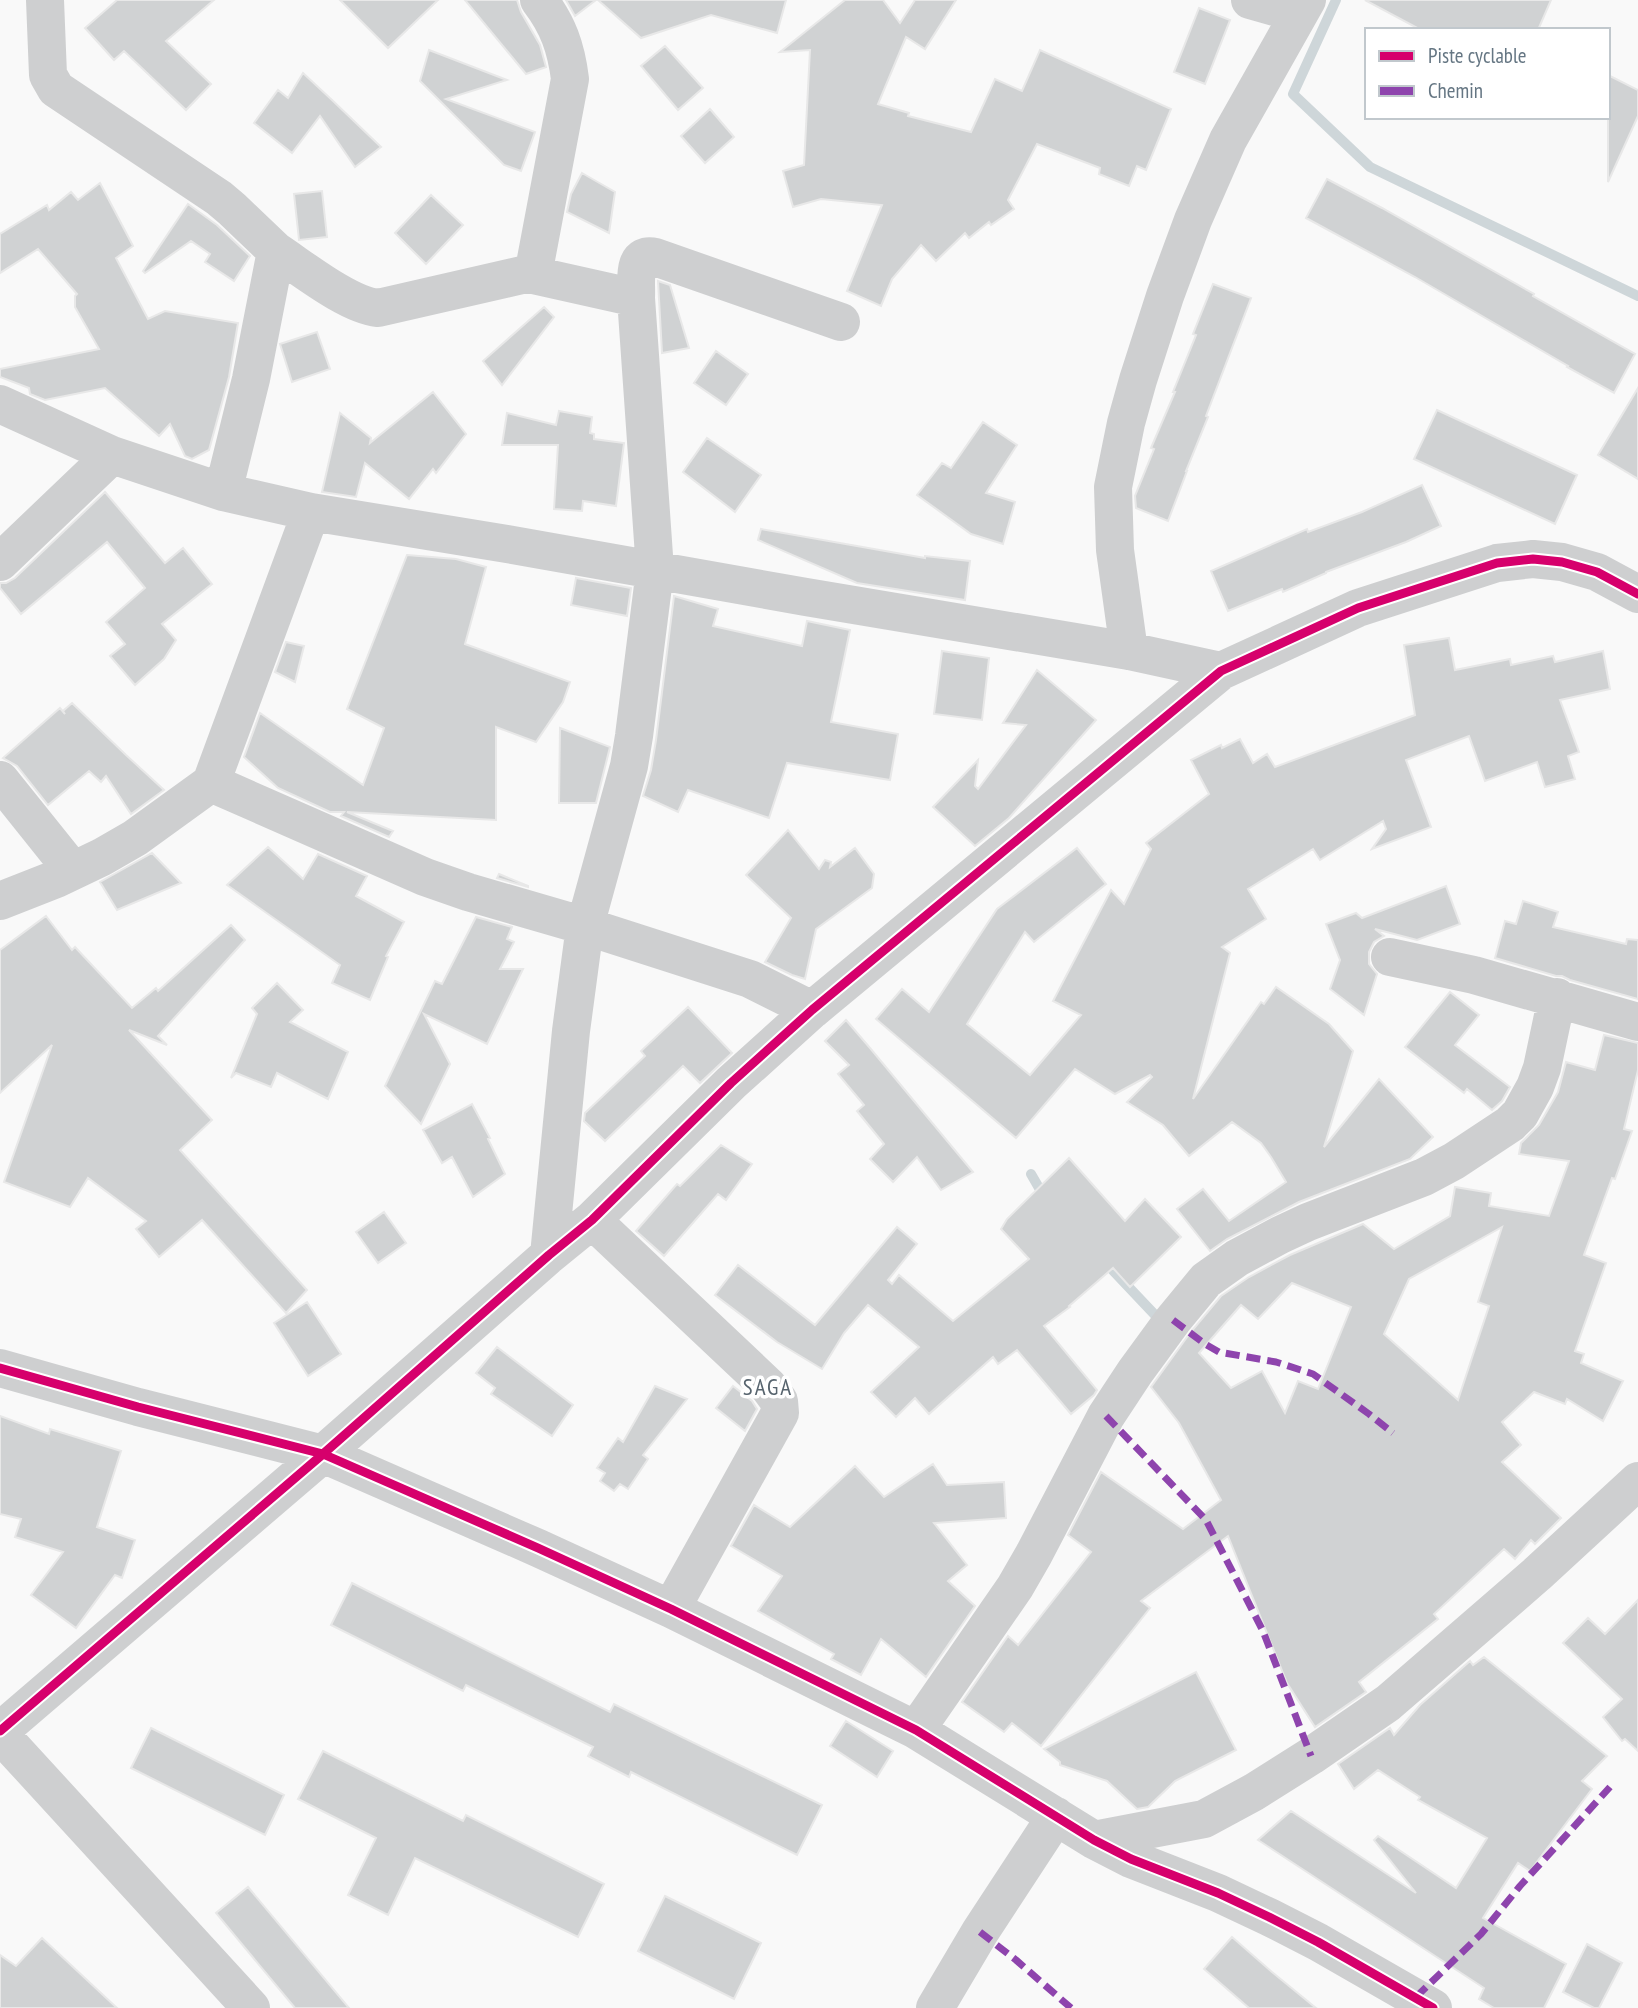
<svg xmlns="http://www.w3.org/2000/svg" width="1638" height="2008" font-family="'PT Sans Narrow',sans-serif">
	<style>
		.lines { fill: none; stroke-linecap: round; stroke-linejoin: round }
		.stream { stroke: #ced6d9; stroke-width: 10 }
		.building { fill: #d0d2d3; stroke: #e8e8e8; stroke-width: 2; fill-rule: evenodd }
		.minor { stroke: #cecfd0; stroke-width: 38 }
		.quiet { stroke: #8e44ad; stroke-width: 7; stroke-dasharray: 14 7; stroke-linecap: butt }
		.cycleway-casing { stroke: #fff; stroke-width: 13 }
		.cycleway { stroke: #d6006c; stroke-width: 9 }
		.labels { text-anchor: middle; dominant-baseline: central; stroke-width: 7; stroke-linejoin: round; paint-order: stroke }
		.quarter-label { font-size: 23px; letter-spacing: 2px; fill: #57646e; stroke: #fff }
	</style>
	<rect width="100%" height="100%" fill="#f9f9f9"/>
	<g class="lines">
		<path class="stream" d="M 1336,0 L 1293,94 L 1370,167 L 1638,296
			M 1031,1174 L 1046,1200
			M 1103,1260 L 1156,1316"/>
	</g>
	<path class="building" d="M 117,0 L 214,0 L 166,41 L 211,84 L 186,110 L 124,51 L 114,60 L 85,28 Z
		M 340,0 L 438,0 L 388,48 Z
		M 465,0 L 517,0 L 521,12 L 540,45 L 546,67 L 526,74 Z
		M 566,0 L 596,0 L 575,16 Z
		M 598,0 L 786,0 L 777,33 L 711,15 L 641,38 Z
		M 845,0 L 883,0 L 900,23 L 915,0 L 956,0 L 925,49 L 906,37 L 878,104 L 909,113 L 908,116 L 971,132 L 995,79 L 1022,91 L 1040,50 L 1171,109 L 1146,170 L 1137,166 L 1129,186 L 1099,174 L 1100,168 L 1037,144 L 1008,200 L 1014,209 L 991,225 L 989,222 L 969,238 L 965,233 L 936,261 L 921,245 L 892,279 L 881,306 L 847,291 L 882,205 L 821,199 L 793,207 L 783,171 L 804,165 L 810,50 L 780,52 Z
		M 1365,0 L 1551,0 L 1538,30 L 1421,30 Z
		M 1199,8 L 1230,20 L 1205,84 L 1174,72 Z
		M 665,46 L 703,88 L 678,110 L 641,66 Z
		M 429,50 L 507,80 L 446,99 L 535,132 L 521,171 L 504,165 L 420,81 Z
		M 303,73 L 332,100 L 381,147 L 355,167 L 320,116 L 292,153 L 254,123 L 278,90 L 288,98 Z
		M 1608,75 L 1638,90 L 1638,116 L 1608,182 Z
		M 710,109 L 734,137 L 705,163 L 681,136 Z
		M 582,173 L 615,192 L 609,233 L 567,212 L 571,194 Z
		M 1327,179 L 1382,208 L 1534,294 L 1533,296 L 1635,354 L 1614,393 L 1567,367 L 1568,366 L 1415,277 L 1306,218 Z
		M 100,183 L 133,246 L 116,258 L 148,319 L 165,311 L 238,323 L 229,377 L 209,450 L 192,459 L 185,456 L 170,424 L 159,436 L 105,388 L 45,400 L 30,394 L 29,388 L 0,377 L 0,369 L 99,349 L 75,307 L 75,296 L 77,294 L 38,249 L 0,273 L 0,234 L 47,205 L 49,210 L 71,192 L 78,200 Z
		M 322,191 L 327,237 L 299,240 L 294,194 Z
		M 431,195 L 463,225 L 426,264 L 395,233 Z
		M 188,204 L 217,225 L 250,256 L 234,281 L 205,262 L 210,254 L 191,241 L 145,273 L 143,271 Z
		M 658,281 L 670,285 L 689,348 L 662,353 Z
		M 1213,284 L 1251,298 L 1206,416 L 1208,417 L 1186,471 L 1187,471 L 1168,521 L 1136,508 L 1135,496 L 1154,449 L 1151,448 L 1175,392 L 1173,392 L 1196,335 L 1193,334 Z
		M 544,307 L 554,317 L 502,385 L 483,361 Z
		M 317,332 L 330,369 L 292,382 L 280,344 Z
		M 716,351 L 748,374 L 726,405 L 694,383 Z
		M 1638,388 L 1638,479 L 1598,455 Z
		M 433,392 L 466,434 L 436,473 L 433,469 L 409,499 L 365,463 L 356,497 L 322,492 L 340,413 L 371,438 L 370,443 Z
		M 1437,410 L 1577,475 L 1555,524 L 1414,459 Z
		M 559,411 L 592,417 L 590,433 L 594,434 L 594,439 L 624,443 L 616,506 L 583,501 L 582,511 L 554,509 L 558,445 L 502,445 L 507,413 L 556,425 Z
		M 983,422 L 1017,445 L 986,493 L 1015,502 L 1003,544 L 971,534 L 917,495 L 942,463 L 951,468 Z
		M 707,438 L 761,475 L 735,512 L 683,472 Z
		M 1422,485 L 1441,526 L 1406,542 L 1326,572 L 1326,573 L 1283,592 L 1282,589 L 1228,611 L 1211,571 L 1307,529 L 1308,532 L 1362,512 Z
		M 105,492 L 165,563 L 183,548 L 212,584 L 162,624 L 176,640 L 164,659 L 135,685 L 110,656 L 125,644 L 106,622 L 145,588 L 107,542 L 21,614 L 0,588 L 0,583 L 6,583 L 15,578 Z
		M 761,529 L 925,558 L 925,556 L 970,561 L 965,600 L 857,583 L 758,540 Z
		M 407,555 L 456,559 L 486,567 L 465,644 L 570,682 L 563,702 L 536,742 L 496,727 L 496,820 L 347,812 L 393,831 L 389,837 L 341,816 L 344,812 L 330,812 L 278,788 L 244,757 L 260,713 L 363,785 L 384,728 L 347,709 Z
		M 576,578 L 631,588 L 627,616 L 571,605 Z
		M 674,596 L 718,609 L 713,626 L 802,646 L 807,621 L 850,630 L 831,722 L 898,734 L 890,780 L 787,763 L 769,818 L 688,790 L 678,812 L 643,796 L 651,770 L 656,740 Z
		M 1449,638 L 1455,670 L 1510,659 L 1511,665 L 1553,656 L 1555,662 L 1603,651 L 1610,689 L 1560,700 L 1579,752 L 1568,756 L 1575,779 L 1545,787 L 1537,762 L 1485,781 L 1469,736 L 1406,760 L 1431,827 L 1372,849 L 1386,829 L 1383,821 L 1320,860 L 1313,849 L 1248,889 L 1266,919 L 1222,947 L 1230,953 L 1193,1099 L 1261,1002 L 1264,1004 L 1276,987 L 1329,1024 L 1353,1051 L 1324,1147 L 1379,1079 L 1433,1137 L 1410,1159 L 1299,1202 L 1227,1239 L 1210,1251 L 1177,1209 L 1203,1189 L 1229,1221 L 1286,1182 L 1271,1157 L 1261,1143 L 1232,1122 L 1189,1156 L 1163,1125 L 1127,1102 L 1152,1077 L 1150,1075 L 1115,1094 L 1075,1069 L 1016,1138 L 876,1019 L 902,989 L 929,1012 L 997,909 L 1077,848 L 1106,884 L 1034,942 L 1025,932 L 967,1024 L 1030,1075 L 1081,1015 L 1053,1001 L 1111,890 L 1124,904 L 1151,849 L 1146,843 L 1209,794 L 1191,760 L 1221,745 L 1222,748 L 1240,739 L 1253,763 L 1267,754 L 1275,767 L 1415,715 L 1404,645 Z
		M 286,642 L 304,646 L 295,682 L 275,672 Z
		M 942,651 L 989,658 L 982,720 L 934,714 Z
		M 1037,670 L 1096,720 L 1009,818 L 975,846 L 933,807 L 978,760 L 975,786 L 978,789 L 1026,725 L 1003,723 Z
		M 72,703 L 126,755 L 164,790 L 131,814 L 106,776 L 101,782 L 89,771 L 48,805 L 17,766 L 3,758 L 60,708 L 65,714 L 63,711 Z
		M 560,728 L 610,747 L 596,803 L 559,803 Z
		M 788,830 L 819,869 L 825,860 L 831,862 L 830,867 L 855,848 L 874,874 L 872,888 L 816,929 L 805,979 L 792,975 L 765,962 L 791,918 L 746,875 Z
		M 268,847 L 303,879 L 318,854 L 367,876 L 356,896 L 404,922 L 386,956 L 388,957 L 370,1000 L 332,983 L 340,965 L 227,885 Z
		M 152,853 L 181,883 L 117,910 L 100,882 Z
		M 499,874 L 528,886 L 528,887 L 497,878 Z
		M 1446,886 L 1460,924 L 1417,940 L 1375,929 L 1384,936 L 1374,942 L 1369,952 L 1369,964 L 1377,974 L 1364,1015 L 1330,989 L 1340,960 L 1326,924 L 1356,913 L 1362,918 Z
		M 1523,901 L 1558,912 L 1553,927 L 1626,944 L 1627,939 L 1638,940 L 1638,999 L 1570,980 L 1562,976 L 1556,976 L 1495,958 L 1505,921 L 1516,924 Z
		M 46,916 L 72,950 L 75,947 L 132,1008 L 156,988 L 158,991 L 231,925 L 245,940 L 158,1036 L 167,1045 L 129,1030 L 212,1120 L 180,1150 L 307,1290 L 286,1313 L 202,1220 L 159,1257 L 136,1229 L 146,1221 L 88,1178 L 70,1207 L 4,1182 L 52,1045 L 0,1093 L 0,950 Z
		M 476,917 L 512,927 L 507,939 L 514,942 L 500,969 L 523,969 L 487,1044 L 424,1014 L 450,1064 L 421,1124 L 385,1086 L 435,981 L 442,984 Z
		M 277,983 L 303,1010 L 290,1022 L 348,1052 L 328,1099 L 277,1073 L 271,1087 L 236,1073 L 231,1078 L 257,1014 L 252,1008 Z
		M 1450,992 L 1479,1015 L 1455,1045 L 1510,1087 L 1502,1101 L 1492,1110 L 1467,1089 L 1464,1093 L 1405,1047 Z
		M 688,1007 L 732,1053 L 700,1083 L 683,1066 L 605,1141 L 584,1121 L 585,1113 L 645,1056 L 641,1051 Z
		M 846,1020 L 870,1048 L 973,1172 L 941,1190 L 917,1157 L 893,1182 L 870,1159 L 884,1144 L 857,1111 L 864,1105 L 838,1074 L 849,1065 L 825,1041 Z
		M 1604,1035 L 1638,1043 L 1638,1070 L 1624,1129 L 1632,1131 L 1615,1179 L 1612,1178 L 1584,1255 L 1606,1263 L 1575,1351 L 1584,1354 L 1581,1363 L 1623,1381 L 1603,1421 L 1567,1399 L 1565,1404 L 1534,1392 L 1502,1422 L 1521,1445 L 1502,1462 L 1561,1518 L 1535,1544 L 1531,1540 L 1515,1559 L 1504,1549 L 1434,1614 L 1438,1619 L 1359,1682 L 1366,1692 L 1315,1727 L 1287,1683 L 1228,1536 L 1141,1601 L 1150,1608 L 1041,1746 L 1012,1723 L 1004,1732 L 962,1702 L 1008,1636 L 1018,1645 L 1091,1552 L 1068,1535 L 1101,1472 L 1183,1529 L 1221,1500 L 1179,1423 L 1151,1387 L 1190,1333 L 1221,1296 L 1249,1277 L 1290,1255 L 1363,1224 L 1394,1249 L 1450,1216 L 1455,1187 L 1491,1193 L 1489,1206 L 1549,1216 L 1569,1161 L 1519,1154 L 1521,1143 L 1539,1125 L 1558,1092 L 1566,1062 L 1595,1070 ZM 1502,1227 L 1478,1302 L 1489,1306 L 1458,1400 L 1384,1334 L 1409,1279 ZM 1292,1283 L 1351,1307 L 1318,1389 L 1298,1381 L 1285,1413 L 1262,1371 L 1231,1388 L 1199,1353 L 1241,1305 L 1258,1319 Z
		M 472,1104 L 490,1138 L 488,1139 L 505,1174 L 473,1197 L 452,1157 L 442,1163 L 423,1130 Z
		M 721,1145 L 752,1164 L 726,1200 L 718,1194 L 664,1256 L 636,1231 L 677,1184 L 680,1186 Z
		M 1069,1158 L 1125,1221 L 1145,1199 L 1181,1237 L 1130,1287 L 1113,1268 L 1069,1306 L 1070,1307 L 1044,1326 L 1097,1390 L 1094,1395 L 1071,1414 L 1017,1350 L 998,1364 L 993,1357 L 929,1414 L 915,1398 L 896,1417 L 871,1392 L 919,1347 L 868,1305 L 844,1333 L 822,1369 L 777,1342 L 715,1295 L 738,1265 L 815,1325 L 897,1227 L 917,1244 L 888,1280 L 892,1284 L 899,1275 L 953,1321 L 1029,1259 L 1001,1229 L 1007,1219 Z
		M 384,1212 L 406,1243 L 378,1263 L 356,1232 Z
		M 307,1302 L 341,1354 L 308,1376 L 274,1323 Z
		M 497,1347 L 573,1405 L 552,1436 L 491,1394 L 495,1388 L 476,1373 Z
		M 655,1386 L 687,1399 L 643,1455 L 648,1459 L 628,1489 L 620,1484 L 614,1491 L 600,1481 L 605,1473 L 597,1468 L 618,1438 L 623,1442 Z
		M 733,1386 L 752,1401 L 757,1409 L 745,1431 L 716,1408 Z
		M 0,1416 L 49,1434 L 50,1429 L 121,1451 L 97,1527 L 135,1540 L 122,1578 L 115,1575 L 76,1628 L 31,1595 L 63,1552 L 15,1537 L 21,1519 L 0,1514 Z
		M 933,1464 L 947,1485 L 1004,1482 L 1006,1518 L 934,1523 L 967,1565 L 948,1581 L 975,1606 L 926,1677 L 881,1639 L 861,1675 L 831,1659 L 834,1654 L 758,1611 L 782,1576 L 731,1546 L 754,1505 L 790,1527 L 855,1466 L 884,1497 Z
		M 352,1583 L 610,1712 L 614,1704 L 822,1805 L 797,1855 L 631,1772 L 629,1777 L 588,1756 L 593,1747 L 466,1685 L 463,1691 L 331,1625 Z
		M 1638,1600 L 1638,1751 L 1625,1739 L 1622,1741 L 1603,1717 L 1622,1699 L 1563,1643 L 1588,1618 L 1605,1634 Z
		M 1484,1657 L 1607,1756 L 1582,1781 L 1592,1789 L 1530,1871 L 1518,1863 L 1483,1918 L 1566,1964 L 1544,2008 L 1494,2008 L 1479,1999 L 1484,1988 L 1258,1840 L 1291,1811 L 1416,1893 L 1374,1840 L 1378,1836 L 1456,1888 L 1487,1838 L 1418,1800 L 1420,1797 L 1378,1770 L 1354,1789 L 1338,1764 L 1390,1728 L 1394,1735 L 1420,1705 L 1470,1661 L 1473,1665 Z
		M 1196,1672 L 1236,1750 L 1175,1781 L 1148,1807 L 1137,1809 L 1107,1781 L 1060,1765 L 1060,1762 L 1044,1749 Z
		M 846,1721 L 893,1751 L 877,1777 L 830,1746 Z
		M 151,1728 L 284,1795 L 265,1835 L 131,1768 Z
		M 323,1751 L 463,1821 L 466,1815 L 604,1884 L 578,1937 L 415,1858 L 388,1915 L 348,1895 L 376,1838 L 298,1799 Z
		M 248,1887 L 349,2008 L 295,2008 L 216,1913 Z
		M 665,1896 L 761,1943 L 734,1999 L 638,1951 Z
		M 1232,1937 L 1272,1972 L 1316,2008 L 1249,2008 L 1204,1969 Z
		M 42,1938 L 117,2008 L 0,2008 L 0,1955 L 16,1966 Z
		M 1587,1944 L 1622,1963 L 1599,2008 L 1594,2008 L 1563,1992 Z"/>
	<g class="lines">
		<path class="minor" d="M 45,0 L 48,75 L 56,89 L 219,198 L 232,209 L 276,251
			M 1250,0 L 1299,14
			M 533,275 L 570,79 C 566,47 558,25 539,0
			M 0,404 L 112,455 L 223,492 L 311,512 L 507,544 L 806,597 L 1129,651 L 1221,671
			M 223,492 L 251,379 L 276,251 C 302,268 348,305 378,308 L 522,275 L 533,275 L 636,298
			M 0,562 L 112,455
			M 1129,651 L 1115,550 L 1113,487 L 1126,423 L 1138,380 L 1165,296 L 1193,220 L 1228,140 L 1307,0
			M 0,780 L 73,871
			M 211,783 L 425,877 L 468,892 L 585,926 L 750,979 L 812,1010
			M 0,901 L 56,879 L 102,857 L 135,838 L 211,783 L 311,512
			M 1390,957 L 1474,975 L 1638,1022
			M 592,1220 L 768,1386 L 779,1401 L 780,1413 L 671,1609
			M 549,1255 L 571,1031 L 585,926 L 629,766 L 634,736 L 655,570 L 636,298 C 637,282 631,251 655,257 L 841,322
			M 0,1368 L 138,1407 L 323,1454 L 538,1548 L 671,1609 L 916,1730 L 1094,1840 L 1131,1859 L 1218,1893 L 1269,1917 L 1318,1942 L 1433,2008
			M 916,1730 L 1015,1587 L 1034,1554 L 1106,1416 L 1135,1372 L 1173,1320 L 1206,1280 L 1237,1258 L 1280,1235 L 1308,1222 L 1424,1177 L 1454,1161 L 1510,1124 L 1520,1114 L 1535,1087 L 1542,1068 L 1557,997
			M 0,1731 L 323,1454 L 549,1255 L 592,1220 L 731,1083 L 812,1010 L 1221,671 L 1358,608 L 1497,563 L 1533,559 L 1562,562 L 1597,572 L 1638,594
			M 0,1734 L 251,2008
			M 1094,1840 L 1204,1819 L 1254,1792 L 1311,1756 L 1388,1703 L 1537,1574 L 1638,1481
			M 935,2008 L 980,1932 L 1056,1816"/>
		<path class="quiet" d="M 1173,1320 L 1205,1344 L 1219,1352 L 1276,1362 L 1313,1374 L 1369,1414 L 1393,1433
			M 1106,1416 L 1206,1520 L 1263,1631 L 1311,1756
			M 980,1932 L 1016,1960 L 1071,2008
			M 1416,1997 L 1481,1934 L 1520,1886 L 1610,1787"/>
		<g class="cycleway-casing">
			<path id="cycleway" d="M 0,1368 L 138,1407 L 323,1454 L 538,1548 L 671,1609 L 916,1730 L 1094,1840 L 1131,1859 L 1218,1893 L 1269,1917 L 1318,1942 L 1433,2008
				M 0,1731 L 323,1454 L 549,1255 L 592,1220 L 731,1083 L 812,1010 L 1221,671 L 1358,608 L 1497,563 L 1533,559 L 1562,562 L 1597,572 L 1638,594"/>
		</g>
		<use href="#cycleway" class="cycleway"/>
	</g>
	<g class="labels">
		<g class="quarter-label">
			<text x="768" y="1386">SAGA</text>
		</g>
	</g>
	<rect x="1365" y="28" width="245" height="91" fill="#ffffff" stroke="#c1c8cd" stroke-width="2"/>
	<rect x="1379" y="51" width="35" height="10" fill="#d6006c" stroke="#c1c8cd" stroke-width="2"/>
	<text x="1428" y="63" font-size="21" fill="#657683">Piste cyclable</text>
	<rect x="1379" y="86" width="35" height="10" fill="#8e44ad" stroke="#c1c8cd" stroke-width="2"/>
	<text x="1428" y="98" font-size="21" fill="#657683">Chemin</text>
</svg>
